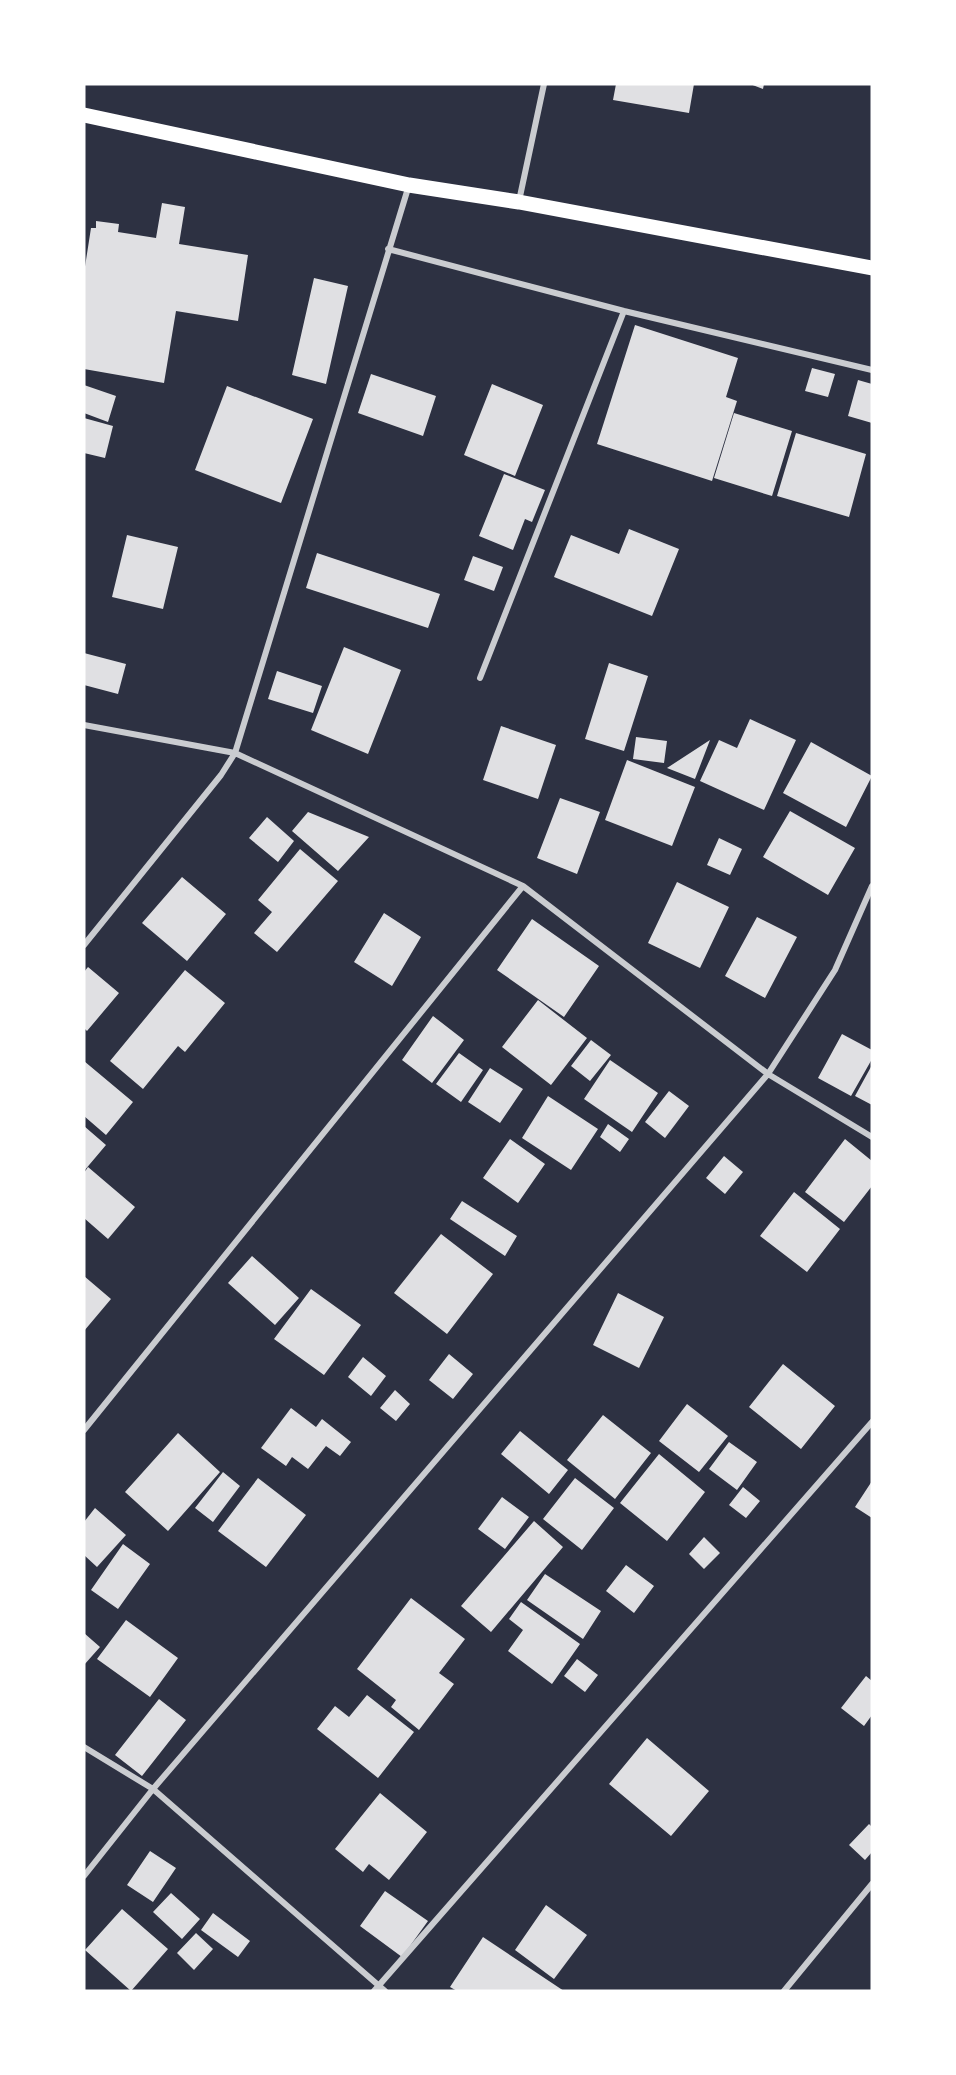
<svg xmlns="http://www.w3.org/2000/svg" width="956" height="2075" font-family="Signika,sans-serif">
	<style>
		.building { fill: #e0e0e3 }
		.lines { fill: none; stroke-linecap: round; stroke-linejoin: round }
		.minor { stroke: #caccd0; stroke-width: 6 }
		.primary { stroke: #fff; stroke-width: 15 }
	</style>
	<rect width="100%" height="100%" fill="#2d3142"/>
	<path class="building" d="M 616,84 L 694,84 L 689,113 L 613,100 Z
		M 750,84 L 764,84 L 763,89 Z
		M 162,203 L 185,207 L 179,244 L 248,255 L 238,321 L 176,311 L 164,383 L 84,369 L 84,273 L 91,228 L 96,228 L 96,221 L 119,224 L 118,232 L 156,238 Z
		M 314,278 L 348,286 L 326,384 L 292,375 Z
		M 635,325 L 738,358 L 726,397 L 737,401 L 712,481 L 597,444 Z
		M 812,368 L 835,374 L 828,397 L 805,391 Z
		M 371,374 L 436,396 L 423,436 L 358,413 Z
		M 858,380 L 872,384 L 872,423 L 848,416 Z
		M 492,384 L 543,405 L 515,476 L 464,455 Z
		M 84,385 L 116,396 L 108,422 L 84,413 Z
		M 227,386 L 313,419 L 281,503 L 195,470 Z
		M 734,413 L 792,431 L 772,496 L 714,478 Z
		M 84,418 L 113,426 L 105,458 L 84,453 Z
		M 796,433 L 866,454 L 849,517 L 777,496 Z
		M 504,474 L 545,490 L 532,522 L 525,519 L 513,550 L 479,536 Z
		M 629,529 L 679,549 L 652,616 L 554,577 L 571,535 L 619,554 Z
		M 127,535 L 178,547 L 163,609 L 112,597 Z
		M 317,553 L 440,594 L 428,628 L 306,588 Z
		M 473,556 L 503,567 L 494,591 L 464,580 Z
		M 344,647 L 401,670 L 368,754 L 311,730 Z
		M 84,653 L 126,664 L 118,694 L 84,685 Z
		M 609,663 L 648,676 L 624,751 L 585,739 Z
		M 277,671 L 322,686 L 313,713 L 268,699 Z
		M 750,719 L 796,740 L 764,810 L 700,781 L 719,740 L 737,748 Z
		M 501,726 L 556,745 L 538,799 L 483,780 Z
		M 636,737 L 667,741 L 664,763 L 633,759 Z
		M 710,740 L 695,779 L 667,768 Z
		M 811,742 L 872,776 L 846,827 L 783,793 Z
		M 627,760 L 695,787 L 672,846 L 605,820 Z
		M 560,798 L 600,812 L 577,874 L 537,858 Z
		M 790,811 L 855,848 L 828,895 L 763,857 Z
		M 308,812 L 369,837 L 338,871 L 292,831 Z
		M 267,817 L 294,841 L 278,862 L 249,838 Z
		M 719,838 L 742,849 L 730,875 L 707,865 Z
		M 300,849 L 338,881 L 277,952 L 254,933 L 272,912 L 258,900 Z
		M 182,877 L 226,914 L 187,961 L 142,923 Z
		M 677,882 L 729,907 L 700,968 L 648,943 Z
		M 384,913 L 421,937 L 392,986 L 354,962 Z
		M 757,917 L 797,937 L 765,998 L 725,976 Z
		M 532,919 L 599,966 L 564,1017 L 497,970 Z
		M 88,967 L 119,993 L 87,1031 L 84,1028 L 84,972 Z
		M 185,970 L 225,1003 L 185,1052 L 178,1046 L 143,1089 L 110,1061 Z
		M 538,1000 L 587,1038 L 551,1085 L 502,1047 Z
		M 433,1016 L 464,1040 L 432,1083 L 402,1060 Z
		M 842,1034 L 872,1050 L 872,1059 L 851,1096 L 818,1078 Z
		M 591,1040 L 611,1055 L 590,1081 L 571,1066 Z
		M 459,1053 L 483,1070 L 461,1102 L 436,1084 Z
		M 610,1060 L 658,1093 L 632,1132 L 584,1099 Z
		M 84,1061 L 133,1102 L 106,1135 L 84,1116 Z
		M 872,1065 L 872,1105 L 855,1096 Z
		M 490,1068 L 523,1089 L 500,1123 L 468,1102 Z
		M 669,1091 L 689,1106 L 665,1138 L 645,1122 Z
		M 548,1096 L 598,1129 L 571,1170 L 522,1138 Z
		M 608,1124 L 629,1139 L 620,1152 L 600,1137 Z
		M 84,1126 L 106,1145 L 84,1171 Z
		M 510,1139 L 545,1164 L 518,1203 L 483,1178 Z
		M 845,1139 L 872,1161 L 872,1186 L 844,1222 L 805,1192 Z
		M 724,1156 L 743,1172 L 725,1194 L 706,1178 Z
		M 88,1167 L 135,1207 L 108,1239 L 84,1218 L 84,1173 Z
		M 794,1192 L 840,1229 L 807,1272 L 760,1236 Z
		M 462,1201 L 517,1236 L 505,1256 L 450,1219 Z
		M 441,1234 L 493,1274 L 447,1334 L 394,1293 Z
		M 252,1256 L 299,1298 L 275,1325 L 228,1283 Z
		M 84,1276 L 111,1299 L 84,1331 Z
		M 311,1289 L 361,1325 L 324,1375 L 274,1339 Z
		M 618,1293 L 664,1317 L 639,1368 L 593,1345 Z
		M 449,1354 L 473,1374 L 453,1399 L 429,1380 Z
		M 363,1357 L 386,1376 L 371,1396 L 348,1377 Z
		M 783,1364 L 835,1406 L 801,1449 L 749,1407 Z
		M 395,1390 L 410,1404 L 396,1421 L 380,1408 Z
		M 687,1404 L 728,1436 L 699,1472 L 659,1441 Z
		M 291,1408 L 316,1427 L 322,1419 L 351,1442 L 340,1456 L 326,1446 L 308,1469 L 292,1457 L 286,1466 L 261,1448 Z
		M 603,1415 L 651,1453 L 615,1499 L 567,1460 Z
		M 520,1431 L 568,1470 L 549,1494 L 501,1454 Z
		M 178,1433 L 220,1472 L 168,1531 L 125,1492 Z
		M 729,1442 L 757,1462 L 737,1490 L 709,1469 Z
		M 659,1454 L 705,1492 L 667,1541 L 620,1503 Z
		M 223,1472 L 240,1486 L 213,1522 L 195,1508 Z
		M 258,1478 L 306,1515 L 266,1567 L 218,1531 Z
		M 575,1478 L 614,1508 L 582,1550 L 543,1519 Z
		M 872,1481 L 872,1518 L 855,1507 Z
		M 743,1487 L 760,1501 L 746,1518 L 729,1505 Z
		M 502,1497 L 529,1517 L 505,1549 L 478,1529 Z
		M 95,1508 L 126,1535 L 97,1567 L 84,1555 L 84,1522 Z
		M 534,1521 L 563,1547 L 491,1632 L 461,1606 Z
		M 704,1537 L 720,1553 L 704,1569 L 689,1554 Z
		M 123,1544 L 150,1564 L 118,1609 L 91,1590 Z
		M 626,1565 L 654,1586 L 634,1613 L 606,1591 Z
		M 545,1574 L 601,1611 L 583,1639 L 527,1600 Z
		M 411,1598 L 465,1639 L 439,1673 L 454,1684 L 419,1730 L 391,1707 L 396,1700 L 357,1669 Z
		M 521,1602 L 580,1644 L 552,1684 L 508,1651 L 523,1630 L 509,1619 Z
		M 126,1620 L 178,1658 L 150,1697 L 97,1659 Z
		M 84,1633 L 100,1647 L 84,1665 Z
		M 577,1659 L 598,1675 L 585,1692 L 564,1676 Z
		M 866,1676 L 872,1681 L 872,1715 L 864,1726 L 841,1708 Z
		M 367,1695 L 414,1732 L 378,1778 L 317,1729 L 335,1706 L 349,1717 Z
		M 159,1699 L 186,1720 L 142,1776 L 115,1755 Z
		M 647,1738 L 709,1791 L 671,1836 L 609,1784 Z
		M 380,1793 L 427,1832 L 389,1880 L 369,1864 L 363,1872 L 335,1849 Z
		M 869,1824 L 872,1827 L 872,1852 L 865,1860 L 849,1845 Z
		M 150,1851 L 176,1868 L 153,1902 L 127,1885 Z
		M 385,1891 L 428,1921 L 402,1957 L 360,1926 Z
		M 171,1893 L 200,1919 L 182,1939 L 153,1912 Z
		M 546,1905 L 587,1935 L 554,1979 L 515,1950 Z
		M 122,1909 L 168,1949 L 131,1991 L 85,1950 Z
		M 213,1913 L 250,1941 L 238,1957 L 201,1930 Z
		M 196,1933 L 213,1949 L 194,1970 L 177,1953 Z
		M 483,1937 L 564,1991 L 457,1991 L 450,1987 Z"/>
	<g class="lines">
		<path class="minor" d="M 519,201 L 544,84
			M 388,249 L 624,311 L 872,370
			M 480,678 L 624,311
			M 84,725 L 235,753 L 523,886 L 768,1074 L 872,1137
			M 84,945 L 221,775 L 235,753 L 409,185
			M 84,1430 L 523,886
			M 84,1747 L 153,1789 L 385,1991
			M 84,1876 L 153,1789 L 768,1074 L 835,970 L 872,886
			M 374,1991 L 872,1422
			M 784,1991 L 872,1884"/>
		<path class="primary" d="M 84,115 L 409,185 L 519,202 L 872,268"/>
	</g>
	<rect width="956" height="2075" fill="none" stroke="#ffffff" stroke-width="171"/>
</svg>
